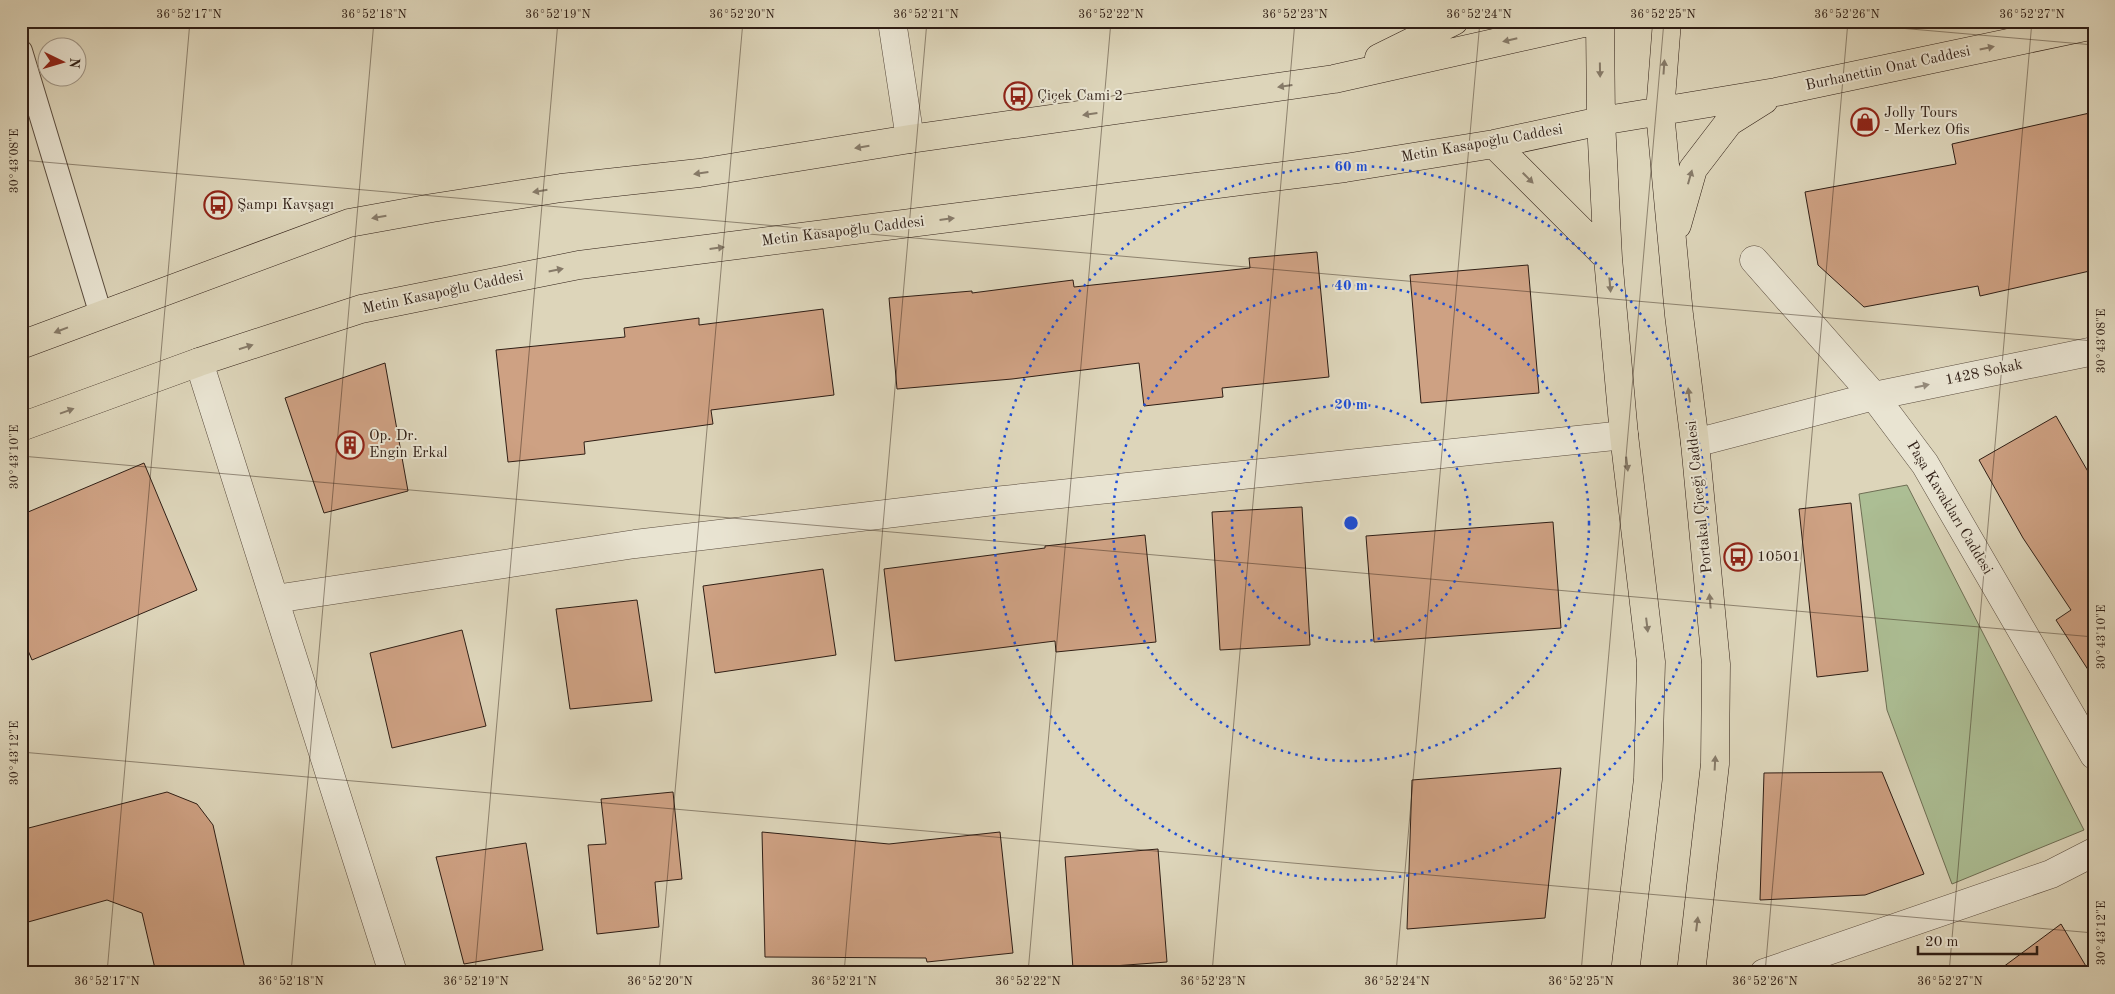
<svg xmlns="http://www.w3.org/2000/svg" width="2115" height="994" font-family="'Old Standard TT',serif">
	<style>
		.green { fill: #acbe94; stroke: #6e6e54 }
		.building { fill: #cea183; stroke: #2f1e15 }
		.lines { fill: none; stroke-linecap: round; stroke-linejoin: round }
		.service-casing { stroke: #5a4c3e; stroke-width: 24 }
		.minor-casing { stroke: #5a4c3e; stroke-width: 29 }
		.primary-casing { stroke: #2f1e15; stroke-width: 29 }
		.service { stroke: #e9e4d2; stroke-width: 22 }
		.minor { stroke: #e9e4d2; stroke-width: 28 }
		.primary { stroke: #ddd5ba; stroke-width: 28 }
		.oneway { fill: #867a68 }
		.oneway2 { fill: #958b7d }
		.ticks { fill: none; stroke: #2f1e15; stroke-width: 1; stroke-opacity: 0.45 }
		.ring { fill: none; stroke: #1d4ed8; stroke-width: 2.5; stroke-dasharray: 2.5 5 }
		.labels { text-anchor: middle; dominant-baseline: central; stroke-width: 4; stroke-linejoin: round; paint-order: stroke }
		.street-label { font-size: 15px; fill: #2f1e15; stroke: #e9e4d2 }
		.poi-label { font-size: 15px; fill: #2f1e15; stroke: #e9e4d2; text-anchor: start }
		.centre { fill: #1d4ed8; stroke: #e9e4d2; stroke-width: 2.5 }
		.ring-label { font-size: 15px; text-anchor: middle; font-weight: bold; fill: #1d4ed8; stroke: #e9e4d2; stroke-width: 4; stroke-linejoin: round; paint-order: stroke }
		.neatline { fill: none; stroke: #2f1e15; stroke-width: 2 }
		.ticks-label { font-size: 12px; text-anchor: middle; fill: #2f1e15 }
	</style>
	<rect width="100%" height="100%" fill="#ddd5ba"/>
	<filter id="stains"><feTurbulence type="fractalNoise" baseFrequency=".004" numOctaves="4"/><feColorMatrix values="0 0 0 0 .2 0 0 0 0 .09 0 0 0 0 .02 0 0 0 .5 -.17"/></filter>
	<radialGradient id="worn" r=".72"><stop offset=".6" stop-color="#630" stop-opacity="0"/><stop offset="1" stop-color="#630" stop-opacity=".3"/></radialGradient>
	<path class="green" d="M 1907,485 L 2084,830 L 1952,884 L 1887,710 L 1859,494 Z"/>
	<path class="building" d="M 2094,112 L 2094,270 L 1980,296 L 1978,286 L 1864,307 L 1818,265 L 1805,192 L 1956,164 L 1952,144 Z
		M 1317,252 L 1329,377 L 1222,388 L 1223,397 L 1144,406 L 1139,363 L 1012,379 L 897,389 L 889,298 L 972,291 L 972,293 L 1073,280 L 1074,287 L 1250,268 L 1249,258 Z
		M 1528,265 L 1539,393 L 1421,403 L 1410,275 Z
		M 823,309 L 834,395 L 711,410 L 713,424 L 584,442 L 585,454 L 508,462 L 496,350 L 625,337 L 624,328 L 699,318 L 699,325 Z
		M 385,363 L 408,491 L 324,513 L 285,398 Z
		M 2056,416 L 2094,482 L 2094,679 L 2056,620 L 2071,610 L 2023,538 L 1979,460 Z
		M 144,463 L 197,590 L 32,660 L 21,634 L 21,515 Z
		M 1851,503 L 1868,671 L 1817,677 L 1799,509 Z
		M 1302,507 L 1310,645 L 1220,650 L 1212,512 Z
		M 1553,522 L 1561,628 L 1374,642 L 1366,536 Z
		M 1145,535 L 1156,642 L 1056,652 L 1055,641 L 895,661 L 884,569 L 1045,548 L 1045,546 Z
		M 823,569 L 836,655 L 715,673 L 703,586 Z
		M 637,600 L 652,701 L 570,709 L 556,609 Z
		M 462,630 L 486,726 L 392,748 L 370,653 Z
		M 1561,768 L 1545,918 L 1407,929 L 1412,780 Z
		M 1882,772 L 1924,874 L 1865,895 L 1760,900 L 1764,773 Z
		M 167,792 L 197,804 L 213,825 L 246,973 L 156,973 L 142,913 L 107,900 L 21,924 L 21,830 Z
		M 673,792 L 682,879 L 655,882 L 659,927 L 597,934 L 588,845 L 606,844 L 601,799 Z
		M 762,832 L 889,844 L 1000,832 L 1013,953 L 927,962 L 926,958 L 765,957 Z
		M 526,843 L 543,950 L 464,964 L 436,857 Z
		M 1158,849 L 1167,962 L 1073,969 L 1065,857 Z
		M 2061,924 L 2090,973 L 1995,973 Z"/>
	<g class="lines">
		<g class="service-casing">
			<path id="service" d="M 21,51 L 101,315"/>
		</g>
		<g class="minor-casing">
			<path id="minor" d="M 892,21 L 910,139
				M 1754,260 L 1874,396 L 1925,464 L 2094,755
				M 199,362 L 393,973
				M 1695,443 L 1874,396 L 2094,351
				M 275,599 L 635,544 L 994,501 L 1624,435
				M 1764,973 L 2051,874 L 2094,852"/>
		</g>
		<g class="primary-casing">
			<path id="primary" d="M 1600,21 L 1601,121 L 1608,258 L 1624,435 L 1651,662 L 1648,779 L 1625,973
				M 1667,21 L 1660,112 L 1679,315 L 1695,443 L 1716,664 L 1715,764 L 1691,973
				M 1379,58 L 1454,21
				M 1494,144 L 1608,258
				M 1677,225 L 1693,169 L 1729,122 L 1764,100
				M 21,345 L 349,223 L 432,208 L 561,188 L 699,173 L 910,139 L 1334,79 L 1592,21
				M 21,427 L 199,362 L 361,309 L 579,265 L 1345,168 L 1494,144 L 1601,121 L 1776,92 L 2094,25"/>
		</g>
		<use href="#service" class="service"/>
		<use href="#minor" class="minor"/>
		<use href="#primary" class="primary"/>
	</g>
	<defs><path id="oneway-solid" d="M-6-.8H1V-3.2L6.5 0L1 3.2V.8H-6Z" transform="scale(1.25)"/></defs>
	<g class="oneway">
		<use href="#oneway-solid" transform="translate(1510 40) rotate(167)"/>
		<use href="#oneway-solid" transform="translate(1987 48) rotate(-12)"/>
		<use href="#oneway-solid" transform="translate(1664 67) rotate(-86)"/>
		<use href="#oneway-solid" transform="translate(1600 70) rotate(89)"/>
		<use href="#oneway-solid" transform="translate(1285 86) rotate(172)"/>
		<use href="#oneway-solid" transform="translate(1090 114) rotate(172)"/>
		<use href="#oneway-solid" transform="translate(862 147) rotate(171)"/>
		<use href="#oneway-solid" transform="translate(701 173) rotate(172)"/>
		<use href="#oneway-solid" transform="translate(1690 177) rotate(-74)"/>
		<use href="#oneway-solid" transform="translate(1528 178) rotate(45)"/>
		<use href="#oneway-solid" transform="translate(540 191) rotate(171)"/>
		<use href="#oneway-solid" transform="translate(379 217) rotate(170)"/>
		<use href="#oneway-solid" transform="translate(947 219) rotate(-7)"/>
		<use href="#oneway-solid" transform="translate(717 248) rotate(-7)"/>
		<use href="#oneway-solid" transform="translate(556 270) rotate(-11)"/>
		<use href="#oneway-solid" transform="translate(1610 285) rotate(85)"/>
		<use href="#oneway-solid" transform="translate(61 330) rotate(159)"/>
		<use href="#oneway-solid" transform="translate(246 347) rotate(-18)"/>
		<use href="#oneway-solid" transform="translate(1689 395) rotate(-97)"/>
		<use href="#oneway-solid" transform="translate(67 411) rotate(-20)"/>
		<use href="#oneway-solid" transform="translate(1627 464) rotate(83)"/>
		<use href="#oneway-solid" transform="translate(1710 601) rotate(-95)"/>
		<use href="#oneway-solid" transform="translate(1647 625) rotate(83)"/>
		<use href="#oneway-solid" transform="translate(1715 763) rotate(-87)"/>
		<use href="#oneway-solid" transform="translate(1697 924) rotate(-83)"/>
	</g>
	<use class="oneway2" href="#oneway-solid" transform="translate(1922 386) rotate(-12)"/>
	<path class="ticks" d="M 1819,21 L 2094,45M 21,160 L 2094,341M 21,456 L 2094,637M 21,752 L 2094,933M 107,973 L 190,21M 291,973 L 374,21M 475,973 L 558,21M 659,973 L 743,21M 844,973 L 927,21M 1028,973 L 1111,21M 1212,973 L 1295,21M 1396,973 L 1480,21M 1581,973 L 1664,21M 1765,973 L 1848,21M 1949,973 L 2032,21"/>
	<g class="ring">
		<circle cx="1351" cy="523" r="119"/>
		<circle cx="1351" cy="523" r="238"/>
		<circle cx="1351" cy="523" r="357"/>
	</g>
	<defs>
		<g id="bus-ring" transform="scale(1.4375)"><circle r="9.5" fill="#e9e4d2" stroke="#8f2418" stroke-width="1.5"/><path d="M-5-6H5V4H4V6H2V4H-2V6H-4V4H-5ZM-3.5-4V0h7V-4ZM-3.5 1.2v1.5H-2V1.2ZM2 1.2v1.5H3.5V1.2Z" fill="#8f2418"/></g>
		<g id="shop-ring" transform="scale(1.4375)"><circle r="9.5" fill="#e9e4d2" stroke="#8f2418" stroke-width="1.5"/><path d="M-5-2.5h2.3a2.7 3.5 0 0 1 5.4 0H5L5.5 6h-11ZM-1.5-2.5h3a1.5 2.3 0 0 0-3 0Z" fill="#8f2418"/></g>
		<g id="building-ring" transform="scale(1.4375)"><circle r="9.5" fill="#e9e4d2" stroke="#8f2418" stroke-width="1.5"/><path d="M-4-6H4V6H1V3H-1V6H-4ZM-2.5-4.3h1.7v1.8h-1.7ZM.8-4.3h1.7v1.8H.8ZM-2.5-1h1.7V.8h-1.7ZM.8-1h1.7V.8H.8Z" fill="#8f2418"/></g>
	</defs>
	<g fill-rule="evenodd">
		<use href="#bus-ring" x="1018" y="96"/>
		<use href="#shop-ring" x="1865" y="122"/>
		<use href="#bus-ring" x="218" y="205"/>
		<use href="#building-ring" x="350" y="445"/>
		<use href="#bus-ring" x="1738" y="557"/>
	</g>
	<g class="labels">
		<g class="street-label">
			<text transform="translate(1888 69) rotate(-12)">Burhanettin Onat Caddesi</text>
			<text transform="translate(1482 144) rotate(-10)">Metin Kasapoğlu Caddesi</text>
			<text transform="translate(843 232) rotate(-7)">Metin Kasapoğlu Caddesi</text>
			<text transform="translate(443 293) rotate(-12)">Metin Kasapoğlu Caddesi</text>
			<text transform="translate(1984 373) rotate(-12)">1428 Sokak</text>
			<text transform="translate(1700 497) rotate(-96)">Portakal Çiceği Caddesi</text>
			<text transform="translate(1949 508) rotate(59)">Paşa Kavakları Caddesi</text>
		</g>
		<g class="poi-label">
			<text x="1037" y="96">Çiçek Cami 2</text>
			<text x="1884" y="113">Jolly Tours<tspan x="1884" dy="17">- Merkez Ofis</tspan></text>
			<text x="237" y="205">Şampı Kavşagı</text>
			<text x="369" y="436">Op. Dr.<tspan x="369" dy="17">Engin Erkal</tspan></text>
			<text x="1757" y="557">10501</text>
		</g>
	</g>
	<circle cx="1351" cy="523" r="8" class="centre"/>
	<g class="ring-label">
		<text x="1351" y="171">60 m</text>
		<text x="1351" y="290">40 m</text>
		<text x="1351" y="409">20 m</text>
	</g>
	<rect width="2115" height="994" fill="none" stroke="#ddd5ba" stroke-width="55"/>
	<g transform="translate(62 62) rotate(95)"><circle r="24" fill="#e9e4d2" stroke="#9f9586"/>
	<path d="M0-4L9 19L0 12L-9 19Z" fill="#8f2418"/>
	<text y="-8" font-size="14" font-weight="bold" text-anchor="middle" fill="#2f1e15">N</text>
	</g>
	<path d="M1918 946v8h119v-8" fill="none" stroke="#2f1e15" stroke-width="2.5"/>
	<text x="1925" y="946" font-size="15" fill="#2f1e15" stroke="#e9e4d2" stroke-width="4" paint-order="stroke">20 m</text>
	<rect x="28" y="28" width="2060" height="938" class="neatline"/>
	<g class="ticks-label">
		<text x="189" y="18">36°52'17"N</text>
		<text x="374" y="18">36°52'18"N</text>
		<text x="558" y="18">36°52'19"N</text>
		<text x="742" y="18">36°52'20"N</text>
		<text x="926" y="18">36°52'21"N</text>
		<text x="1111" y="18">36°52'22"N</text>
		<text x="1295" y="18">36°52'23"N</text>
		<text x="1479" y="18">36°52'24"N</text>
		<text x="1663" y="18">36°52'25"N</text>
		<text x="1847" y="18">36°52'26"N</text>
		<text x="2032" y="18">36°52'27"N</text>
		<text transform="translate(14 161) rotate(-90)" y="4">30°43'08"E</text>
		<text transform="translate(2101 341) rotate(-90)" y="4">30°43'08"E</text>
		<text transform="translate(14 457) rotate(-90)" y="4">30°43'10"E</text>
		<text transform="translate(2101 637) rotate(-90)" y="4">30°43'10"E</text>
		<text transform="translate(14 753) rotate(-90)" y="4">30°43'12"E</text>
		<text transform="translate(2101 933) rotate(-90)" y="4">30°43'12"E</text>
		<text x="107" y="985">36°52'17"N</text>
		<text x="291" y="985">36°52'18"N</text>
		<text x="476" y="985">36°52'19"N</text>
		<text x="660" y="985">36°52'20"N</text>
		<text x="844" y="985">36°52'21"N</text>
		<text x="1028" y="985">36°52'22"N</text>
		<text x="1213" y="985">36°52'23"N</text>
		<text x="1397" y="985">36°52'24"N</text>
		<text x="1581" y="985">36°52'25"N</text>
		<text x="1765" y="985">36°52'26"N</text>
		<text x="1950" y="985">36°52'27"N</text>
	</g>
	<rect width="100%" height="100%" filter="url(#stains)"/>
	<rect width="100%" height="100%" fill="url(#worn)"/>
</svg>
